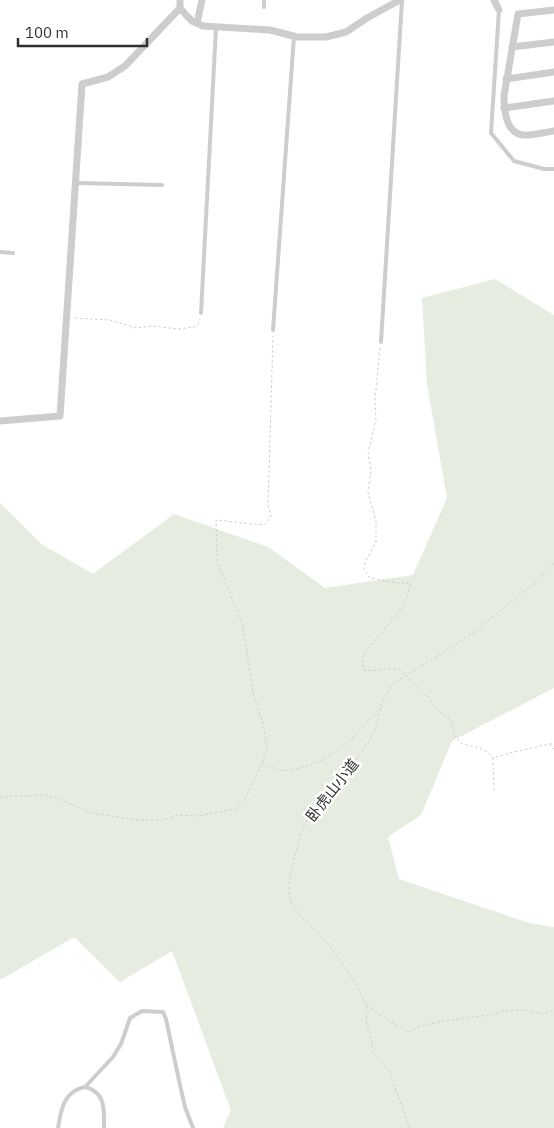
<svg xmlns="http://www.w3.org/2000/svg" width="554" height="1128" font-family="'IBM Plex Sans','Noto Sans SC',sans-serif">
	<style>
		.green { fill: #e6ecdf }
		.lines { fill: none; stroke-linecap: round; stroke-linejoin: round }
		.path { stroke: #cdcdcd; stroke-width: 1; stroke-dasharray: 2.5 2.5; stroke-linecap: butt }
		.lane { stroke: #cdcdcd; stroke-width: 4 }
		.street { stroke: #cdcdcd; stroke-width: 7 }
		.labels { text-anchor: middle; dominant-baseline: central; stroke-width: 5; stroke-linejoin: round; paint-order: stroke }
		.street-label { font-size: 15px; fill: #303030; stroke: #fff }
	</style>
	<rect width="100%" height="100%" fill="#fff"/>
	<path class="green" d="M 495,279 L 554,315 L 554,688 L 452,741 L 421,815 L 388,837 L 399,879 L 529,923 L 554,927 L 554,1128 L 223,1128 L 231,1110 L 172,951 L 120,982 L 74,937 L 0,980 L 0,503 L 41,544 L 93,574 L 174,514 L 268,547 L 325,588 L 413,575 L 447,498 L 427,384 L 422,298 Z"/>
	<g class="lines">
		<path class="path" d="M 75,318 L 110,320 L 136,328 L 153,326 L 178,329 L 194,327 L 199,323 L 200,319
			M 380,348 L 375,399 L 376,420 L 368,454 L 371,470 L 368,493 L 376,521 L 376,542 L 365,562 L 364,570 L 370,578 L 397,583 L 410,583 C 409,607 379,634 365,652 L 362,661 L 363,669 C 375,674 387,665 399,670 C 412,676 416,692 429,697 L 435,708 L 452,721 L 454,735 L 462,744 C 474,747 485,747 493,758
			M 550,744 L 554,749
			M 262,763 L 267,748 L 263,723 L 253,693 L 243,626 L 217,561 L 216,520 L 264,525 L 271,516 L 268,505 L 273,336
			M 494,790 L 493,758 L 505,754 L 554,743
			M 0,797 L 44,795 L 56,798 L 91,813 L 138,820 L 164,820 L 177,815 L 198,816 L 235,809 L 244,801 L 262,763 C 268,765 274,769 280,770 C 288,772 296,769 303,767 C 338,758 357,733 380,708
			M 367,1005 L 389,1021 L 409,1032 L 420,1026 L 449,1020 L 490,1015 L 504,1011 L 525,1010 L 542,1014 L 554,1010
			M 410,1128 L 389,1071 L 373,1053 L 372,1040 L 367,1025 L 366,1004 L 356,984 L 327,942 L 295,910 L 291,902 L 289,894 L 290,876 L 297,848 L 303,827 L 311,814 L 323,803 L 369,742 L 376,726 L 382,702 L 391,685 L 476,631 L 533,584 L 554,563"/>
		<path class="lane" d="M 264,7 L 264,0
			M 499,10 L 491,133 L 514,161 L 544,169 L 554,169
			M 76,183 L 162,185
			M 0,252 L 13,253
			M 201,313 L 216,28
			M 273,330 L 294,36
			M 381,342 L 402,0
			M 85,1087 L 113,1057 L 121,1044 L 130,1018 L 142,1011 L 163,1012 L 166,1019 L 180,1085 L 185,1107 L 193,1128
			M 58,1128 C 61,1109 64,1091 85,1087 C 106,1092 104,1110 104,1128"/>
		<path class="street" d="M 180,0 L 180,8 L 186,15 L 192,21 L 203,26 L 270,30 L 297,37 L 326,37 L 346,32 L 367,18 L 400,0
			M 494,0 L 499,10
			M 554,10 L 518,14 L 504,96 C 504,109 506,133 523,135 C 532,136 545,132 554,131
			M 197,23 L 202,0
			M 512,47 L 554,42
			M 506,79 L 554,72
			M 504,108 L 554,101
			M 0,421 L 60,416 L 82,84 L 108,77 L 125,66 L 180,8"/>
	</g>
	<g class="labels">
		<g class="street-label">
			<text transform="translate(332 790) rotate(-52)">卧虎山小道</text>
		</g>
	</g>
	<path d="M18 38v8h129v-8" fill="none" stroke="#303030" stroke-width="2.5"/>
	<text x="25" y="38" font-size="15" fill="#303030" stroke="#ffffff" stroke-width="4" paint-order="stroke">100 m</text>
</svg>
